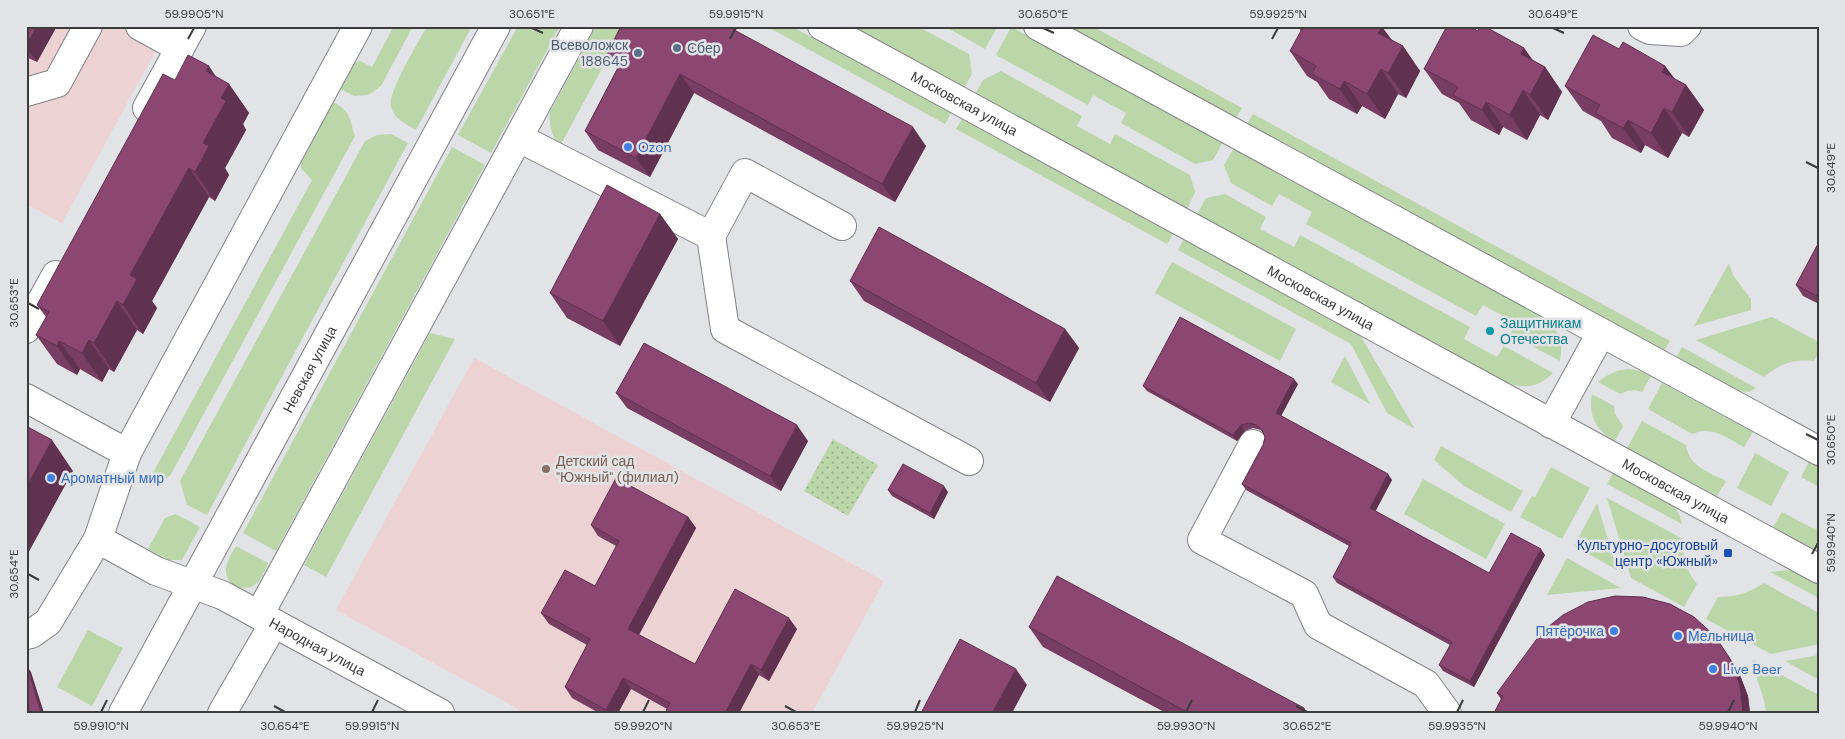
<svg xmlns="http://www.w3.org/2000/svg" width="1845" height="739" font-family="'DM Sans',sans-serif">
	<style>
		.education { fill: #edd2d3 }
		.grass { fill: #bbd6a9 }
		.park { fill: url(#park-dots) }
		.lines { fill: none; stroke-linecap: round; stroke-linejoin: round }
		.minor-casing { stroke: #828385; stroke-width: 30 }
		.minor { stroke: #fff; stroke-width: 28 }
		.wall { fill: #783d62 }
		.shaded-wall { fill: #613250 }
		.building { fill: #8b4772; stroke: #613250 }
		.ticks { fill: none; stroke: #3c3c3d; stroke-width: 2 }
		.service-dot { fill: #5c6f8a; stroke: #e2e3e6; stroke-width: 2 }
		.shop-dot { fill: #3f7fe0; stroke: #e2e3e6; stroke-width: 2 }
		.culture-dot { fill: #0f9aa8; stroke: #e2e3e6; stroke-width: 2 }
		.education-dot { fill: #8d6e63; stroke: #e2e3e6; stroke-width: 2 }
		.transit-dot { fill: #1a4fb4; stroke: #e2e3e6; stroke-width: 2 }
		.labels { text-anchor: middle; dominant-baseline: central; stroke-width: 5; stroke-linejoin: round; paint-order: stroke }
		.service-label { font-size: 14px; fill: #4e5e75; stroke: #e2e3e6; text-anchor: end }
		.street-label { font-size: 14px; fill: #3c3c3d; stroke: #e2e3e6 }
		.shop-label { font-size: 14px; fill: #366cbe; stroke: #e2e3e6; text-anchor: start }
		.culture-label { font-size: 14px; fill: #0d838f; stroke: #e2e3e6; text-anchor: start }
		.education-label { font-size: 14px; fill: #785e54; stroke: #e2e3e6; text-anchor: start }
		.transit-label { font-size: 14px; fill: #164399; stroke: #e2e3e6; text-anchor: end }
		.neatline { fill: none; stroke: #3c3c3d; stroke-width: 2 }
		.ticks-label { font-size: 12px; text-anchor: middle; fill: #3c3c3d }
	</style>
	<defs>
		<pattern id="park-dots" width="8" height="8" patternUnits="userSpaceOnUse" patternTransform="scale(1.25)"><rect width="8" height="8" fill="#bbd6a9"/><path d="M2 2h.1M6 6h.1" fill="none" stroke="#99af8b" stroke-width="1.8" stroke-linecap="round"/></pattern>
	</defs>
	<rect width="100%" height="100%" fill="#e2e3e6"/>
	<path class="education" d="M 26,26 L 169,26 L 62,223 L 26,204 Z
		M 474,358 L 884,581 L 812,713 L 525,713 L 336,610 Z"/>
	<path class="grass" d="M 394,26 L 413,26 L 381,86 L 368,95 L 354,96 L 341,89 L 354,63 L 360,61 L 372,67 Z
		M 427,26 L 472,26 L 416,130 C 406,124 394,119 391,107 C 387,92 419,42 427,26 Z
		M 518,26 L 560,26 L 491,153 L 458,135 Z
		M 596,26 L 625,26 L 560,146 C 551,135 549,126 550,112 Z
		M 766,26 L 791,26 L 951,113 L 945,124 Z
		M 851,26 L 917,26 L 969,54 L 972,74 L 964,88 Z
		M 944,26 L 998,26 L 985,49 Z
		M 1067,26 L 1092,26 L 1242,108 L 1236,118 Z
		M 1011,27 L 1223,142 L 1213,160 L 1195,164 L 1121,123 L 1126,113 L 1093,95 L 1088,105 L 996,55 Z
		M 1001,71 L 1082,116 L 1077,126 L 1110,144 L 1115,134 L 1190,175 L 1195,192 L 1187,209 L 975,94 L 983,80 Z
		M 333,102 C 351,112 349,117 355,136 L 170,476 L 151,486 L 147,484 L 312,180 L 301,168 L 301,161 Z
		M 1253,114 L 1670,341 L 1664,351 L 1247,124 Z
		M 962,119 L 1173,234 L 1167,244 L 956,129 Z
		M 391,134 L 408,143 L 207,515 L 187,505 L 180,481 L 365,141 L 377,135 Z
		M 452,147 L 485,165 L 276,551 L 243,533 Z
		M 1234,148 L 1547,319 C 1560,332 1563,343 1560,361 L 1510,334 L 1516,323 L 1483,305 L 1476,316 L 1306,224 L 1312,212 L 1279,194 L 1272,206 L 1231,183 L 1224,165 Z
		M 1225,194 L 1266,217 L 1260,229 L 1294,247 L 1300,235 L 1470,327 L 1464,339 L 1497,357 L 1504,346 L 1553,373 C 1540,386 1528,389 1510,384 L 1197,214 L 1206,198 Z
		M 1184,239 L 1360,335 L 1415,429 L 1387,413 L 1351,344 L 1178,250 Z
		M 1172,262 L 1296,329 L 1280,361 L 1155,293 Z
		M 1729,263 L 1733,275 L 1751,299 L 1751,310 L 1694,326 Z
		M 1772,317 L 1819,342 L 1819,352 L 1814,361 C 1794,359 1780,363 1764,377 L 1696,340 Z
		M 430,333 L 455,339 L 326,577 L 304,565 Z
		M 1682,347 L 1756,388 L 1749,392 L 1738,391 L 1676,358 Z
		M 1345,356 L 1370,404 L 1331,382 Z
		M 1629,369 L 1640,371 L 1651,376 L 1642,392 C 1633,389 1628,390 1620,394 L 1598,382 C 1608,374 1616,370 1629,369 Z
		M 1662,383 L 1753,432 L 1744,447 C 1727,438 1712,425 1692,434 L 1648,409 Z
		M 1592,394 L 1614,406 L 1615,414 L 1623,426 L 1615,441 C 1596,431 1588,416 1592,394 Z
		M 1642,421 L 1686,445 C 1689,467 1709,472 1726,481 L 1717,496 L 1627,448 Z
		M 1441,446 L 1523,491 L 1511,512 L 1464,486 L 1434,460 Z
		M 1755,453 L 1789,472 L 1771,506 L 1737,488 Z
		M 1809,462 L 1819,467 L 1819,487 L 1801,477 Z
		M 1551,467 L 1590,488 L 1562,539 L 1520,517 L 1532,496 L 1535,497 Z
		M 1613,473 L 1675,507 L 1680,516 L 1682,524 L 1607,484 Z
		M 1423,479 L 1505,524 L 1486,559 L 1404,514 Z
		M 1607,498 L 1683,539 C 1682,557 1686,570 1697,584 L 1684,607 L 1631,578 Z
		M 1597,503 L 1617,570 L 1574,546 Z
		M 1782,512 L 1812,528 L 1819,529 L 1819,552 L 1773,527 Z
		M 176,514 L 200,527 L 182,560 L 169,560 L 148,549 L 165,518 Z
		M 236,546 L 268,563 C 265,569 263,576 259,581 C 249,594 227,588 226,572 C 225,563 232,553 236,546 Z
		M 1567,558 L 1621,588 L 1547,595 Z
		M 1791,570 L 1819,585 L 1819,598 L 1770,572 Z
		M 1764,583 L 1819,613 L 1819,644 L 1771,654 L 1706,619 L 1718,597 C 1736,597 1749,593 1764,583 Z
		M 88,630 L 123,648 L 92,706 L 57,687 Z
		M 1819,655 L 1819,680 L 1785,661 Z
		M 1753,660 L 1819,695 L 1819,713 L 1766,713 C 1765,694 1754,678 1753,660 Z"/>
	<path class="park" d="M 833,439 L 878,465 L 848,516 L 804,491 Z"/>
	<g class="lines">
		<g class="minor-casing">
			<g id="minor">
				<path d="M 140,26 L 180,48"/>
				<path id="s1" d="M 822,26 L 1819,569"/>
				<path d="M 1038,26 L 1819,451"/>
				<path d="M 1642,26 L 1650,30 L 1681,32 L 1687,26"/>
				<path d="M 26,92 L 57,83 L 88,26"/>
				<path d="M 147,108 L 192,26"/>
				<path d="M 519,138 L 711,236 L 745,173 L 842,226"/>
				<path d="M 711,236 L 725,329 L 969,461"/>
				<path d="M 26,329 L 56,275"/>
				<path d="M 26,398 L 127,453"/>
				<path d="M 1551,424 L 1601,333"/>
				<path d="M 1253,444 L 1202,540 L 1304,594 L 1318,625 L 1426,684 L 1447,713"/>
				<path id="s2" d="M 98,539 L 156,571 L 222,595 L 440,713"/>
				<path d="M 259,615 L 579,26"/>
				<path d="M 26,635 L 31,634 L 48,622 L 98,539 L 127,453 L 358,26"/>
				<path id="s3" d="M 123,713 L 496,26"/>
				<path d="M 222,713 L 274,623"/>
			</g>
		</g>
		<use href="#minor" class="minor"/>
	</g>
	<path class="wall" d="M 26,26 L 57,26 L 37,62 L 26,57 Z
		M 621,26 L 926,146 L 895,202 L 694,93 L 650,177 L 598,150 L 585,131 L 617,69 L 607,54 Z
		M 1298,26 L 1381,26 L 1382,27 L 1392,40 L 1403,46 L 1420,71 L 1406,98 L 1398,94 L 1385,119 L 1362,106 L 1357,114 L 1329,99 L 1317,82 L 1307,76 L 1290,51 L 1301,31 Z
		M 1478,31 L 1524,48 L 1533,61 L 1545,67 L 1562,92 L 1548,120 L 1540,115 L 1527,140 L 1503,127 L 1499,135 L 1471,120 L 1459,103 L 1442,94 L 1424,69 Z
		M 1619,49 L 1665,66 L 1675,79 L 1686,85 L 1704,110 L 1689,137 L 1682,133 L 1668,158 L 1645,145 L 1641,153 L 1612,138 L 1601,121 L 1583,111 L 1565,86 Z
		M 216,77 L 229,84 L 249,113 L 243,124 L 246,130 L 225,168 L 229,175 L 215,201 L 209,197 L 152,301 L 157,308 L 143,334 L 137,330 L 114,372 L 109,369 L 102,382 L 80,369 L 77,375 L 57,364 L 36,335 L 46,317 L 37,305 L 175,80 Z
		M 660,214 L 678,239 L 620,346 L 567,318 L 550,293 Z
		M 1819,242 L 1819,304 L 1803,296 L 1796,285 Z
		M 850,281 L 1065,329 L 1079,348 L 1050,402 L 864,301 Z
		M 1298,384 L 1281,416 L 1392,480 L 1375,511 L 1489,573 L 1545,555 L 1474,687 L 1443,671 L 1439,665 L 1450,645 L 1337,583 L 1333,577 L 1349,546 L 1246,490 L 1242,484 L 1263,445 L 1265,437 L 1263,433 L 1261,430 L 1253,428 L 1245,431 L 1237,441 L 1147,391 L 1143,386 Z
		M 616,393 L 808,441 L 781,491 L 627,408 Z
		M 888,490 L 948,492 L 934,519 L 892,496 Z
		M 688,517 L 696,528 L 639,635 L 695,664 L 797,629 L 769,681 L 759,675 L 739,713 L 665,713 L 667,709 L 631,689 L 618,713 L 599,713 L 572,698 L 565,687 L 587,645 L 549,624 L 541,613 L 595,586 L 616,546 L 598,536 L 591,525 Z
		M 1029,627 L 1304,708 L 1307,713 L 1166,713 L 1043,647 Z
		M 1738,670 L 1748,696 L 1750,713 L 1494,713 L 1501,699 L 1497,693 Z"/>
	<path class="shaded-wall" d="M 37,26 L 57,26 L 37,62 L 26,47 L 26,46 Z
		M 1382,27 L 1400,52 L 1378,33 Z
		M 1403,46 L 1420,71 L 1406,98 L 1388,73 Z
		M 1524,48 L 1542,73 L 1521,54 Z
		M 209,66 L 225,90 L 229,84 L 249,113 L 243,124 L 246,130 L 225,168 L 229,175 L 215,201 L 195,172 L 203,143 L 206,71 Z
		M 1665,66 L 1683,91 L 1662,72 Z
		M 1545,67 L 1562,92 L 1548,120 L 1530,95 Z
		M 1381,69 L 1398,94 L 1385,119 L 1367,94 Z
		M 680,74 L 694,93 L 650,177 L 636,158 Z
		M 1344,81 L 1362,106 L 1357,114 L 1340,89 Z
		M 1686,85 L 1704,110 L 1689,137 L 1672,112 Z
		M 1523,90 L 1540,115 L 1527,140 L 1510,115 Z
		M 1486,102 L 1503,127 L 1499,135 L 1482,110 Z
		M 1664,108 L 1682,133 L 1668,158 L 1651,133 Z
		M 1628,120 L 1645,145 L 1641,153 L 1623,128 Z
		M 913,127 L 926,146 L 895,202 L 882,184 Z
		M 189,168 L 209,197 L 152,301 L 157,308 L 143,334 L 123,305 L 130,275 Z
		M 660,214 L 678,239 L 620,346 L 603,321 Z
		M 117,301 L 137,330 L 114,372 L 94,343 Z
		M 1065,329 L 1079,348 L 1050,402 L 1036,383 Z
		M 89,340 L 109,369 L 102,382 L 82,353 Z
		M 59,341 L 80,369 L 77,375 L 57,346 Z
		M 1294,379 L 1298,384 L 1280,418 L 1276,413 Z
		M 797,425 L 808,441 L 781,491 L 770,476 Z
		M 1241,425 L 1245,431 L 1237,441 L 1233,435 Z
		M 52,440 L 73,471 L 26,557 L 26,488 Z
		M 1388,474 L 1392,480 L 1374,514 L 1370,508 Z
		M 944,486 L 948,492 L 934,519 L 930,513 Z
		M 688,517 L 696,528 L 636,640 L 628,629 Z
		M 1541,549 L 1545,555 L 1474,687 L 1470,681 Z
		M 789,618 L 797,629 L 769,681 L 761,670 Z
		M 1715,636 L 1738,670 L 1748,696 L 1750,713 L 1743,713 Z
		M 751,664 L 759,675 L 739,713 L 725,713 Z
		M 27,666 L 31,672 L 44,713 L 41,713 Z
		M 1016,669 L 1027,685 L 1012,713 L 992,713 Z
		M 623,678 L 631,689 L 618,713 L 608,713 L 606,710 Z
		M 1304,708 L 1307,713 L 1302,713 Z"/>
	<path class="building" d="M 26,26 L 37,26 L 26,46 Z
		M 621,26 L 727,26 L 913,127 L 882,184 L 680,74 L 636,158 L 585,131 L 621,62 L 607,54 Z
		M 1301,26 L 1381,26 L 1382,27 L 1378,33 L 1403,46 L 1388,73 L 1381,69 L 1367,94 L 1344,81 L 1340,89 L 1312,74 L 1316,66 L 1290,51 L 1303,27 Z
		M 1447,26 L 1469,26 L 1478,31 L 1480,26 L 1484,26 L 1524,48 L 1521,54 L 1545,67 L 1530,95 L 1523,90 L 1510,115 L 1486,102 L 1482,110 L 1453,95 L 1458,87 L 1424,69 Z
		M 1593,35 L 1619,49 L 1623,42 L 1665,66 L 1662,72 L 1686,85 L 1672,112 L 1664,108 L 1651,133 L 1628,120 L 1623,128 L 1595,113 L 1600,105 L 1565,86 Z
		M 188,55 L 209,66 L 206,71 L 229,84 L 221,98 L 226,101 L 203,143 L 209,146 L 195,172 L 189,168 L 130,275 L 137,279 L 123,305 L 117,301 L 94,343 L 89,340 L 82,353 L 59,341 L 57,346 L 36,335 L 49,312 L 37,305 L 163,74 L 175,80 Z
		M 607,185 L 660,214 L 603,321 L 550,293 Z
		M 879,227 L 1065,329 L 1036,383 L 850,281 Z
		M 1819,242 L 1819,297 L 1796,285 Z
		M 1180,317 L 1294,379 L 1276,413 L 1388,474 L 1370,508 L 1489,573 L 1511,533 L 1541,549 L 1470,681 L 1439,665 L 1452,642 L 1333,577 L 1351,543 L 1242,484 L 1263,445 L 1265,437 L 1262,430 L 1257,425 L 1249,423 L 1241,425 L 1233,435 L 1143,386 Z
		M 644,343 L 797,425 L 770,476 L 616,393 Z
		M 26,426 L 52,440 L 26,488 Z
		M 903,464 L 944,486 L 930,513 L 888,490 Z
		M 616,478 L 688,517 L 628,629 L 695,664 L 735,589 L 789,618 L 761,670 L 751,664 L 725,713 L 665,713 L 670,703 L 623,678 L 606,710 L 565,687 L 590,639 L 541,613 L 565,570 L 595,586 L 619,541 L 591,525 Z
		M 1057,576 L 1304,708 L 1302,713 L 1189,713 L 1029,627 Z
		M 1615,596 L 1643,597 L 1670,604 L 1694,617 L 1715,636 L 1730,659 L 1740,685 L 1743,713 L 1494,713 L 1503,696 L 1497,693 L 1542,632 L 1563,615 L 1588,602 Z
		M 960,639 L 1016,669 L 992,713 L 921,713 Z
		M 26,666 L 27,666 L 41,713 L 26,713 Z"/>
	<path class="ticks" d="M 532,28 L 543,33M 1043,28 L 1054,33M 1553,28 L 1564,33M 188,39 L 194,28M 730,39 L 736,28M 1272,39 L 1278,28M 1806,162 L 1818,168M 28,303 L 39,309M 1806,434 L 1818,440M 1812,554 L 1818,543M 28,574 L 39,580M 274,706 L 285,712M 785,706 L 796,712M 1296,706 L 1307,712M 101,712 L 107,700M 372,712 L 378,700M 643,712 L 649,700M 915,712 L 920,700M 1186,712 L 1192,700M 1457,712 L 1463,700M 1728,712 L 1734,700"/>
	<g class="service-dot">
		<circle cx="677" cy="48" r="5"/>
		<circle cx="638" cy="53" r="5"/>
	</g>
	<g class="shop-dot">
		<circle cx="628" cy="147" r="5"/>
		<circle cx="51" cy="478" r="5"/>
		<circle cx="1614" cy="631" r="5"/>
		<circle cx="1678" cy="636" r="5"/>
		<circle cx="1713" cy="669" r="5"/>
	</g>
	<circle class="culture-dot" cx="1490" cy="331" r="5"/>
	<circle class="education-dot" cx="546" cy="469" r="5"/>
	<rect class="transit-dot" x="1723" y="548" width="10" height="10" rx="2.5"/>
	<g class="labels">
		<g class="service-label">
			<text x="628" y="45">Всеволожск<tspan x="628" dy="16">188645</tspan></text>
			<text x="687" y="48" text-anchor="start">Сбер</text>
		</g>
		<g class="street-label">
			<text stroke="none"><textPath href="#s1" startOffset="162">Московская улица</textPath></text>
			<text stroke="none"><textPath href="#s1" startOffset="568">Московская улица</textPath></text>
			<text stroke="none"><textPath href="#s3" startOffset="391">Невская улица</textPath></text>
			<text stroke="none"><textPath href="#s1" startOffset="972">Московская улица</textPath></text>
			<text stroke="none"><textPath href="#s2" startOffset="245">Народная улица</textPath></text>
		</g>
		<g class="shop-label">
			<text x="638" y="147">Ozon</text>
			<text x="61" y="478">Ароматный мир</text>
			<text x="1604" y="631" text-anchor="end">Пятёрочка</text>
			<text x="1688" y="636">Мельница</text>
			<text x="1723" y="669">Live Beer</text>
		</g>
		<g class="culture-label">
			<text x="1500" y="323">Защитникам<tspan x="1500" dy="16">Отечества</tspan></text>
		</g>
		<g class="education-label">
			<text x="556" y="461">Детский сад<tspan x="556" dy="16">"Южный" (филиал)</tspan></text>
		</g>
		<g class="transit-label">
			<text x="1718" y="545">Культурно-досуговый<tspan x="1718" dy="16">центр «Южный»</tspan></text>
		</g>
	</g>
	<rect width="1845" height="739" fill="none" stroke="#e2e3e6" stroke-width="55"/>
	<rect x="28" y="28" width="1790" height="684" class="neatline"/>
	<g class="ticks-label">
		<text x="194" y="18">59.9905°N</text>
		<text x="532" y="18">30.651°E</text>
		<text x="736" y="18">59.9915°N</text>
		<text x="1043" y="18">30.650°E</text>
		<text x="1278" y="18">59.9925°N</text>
		<text x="1553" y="18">30.649°E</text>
		<text transform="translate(1831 168) rotate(-90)" y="4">30.649°E</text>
		<text transform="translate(14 303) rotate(-90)" y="4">30.653°E</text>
		<text transform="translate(1831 440) rotate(-90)" y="4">30.650°E</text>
		<text transform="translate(1831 543) rotate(-90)" y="4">59.9940°N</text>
		<text transform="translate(14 574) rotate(-90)" y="4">30.654°E</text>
		<text x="101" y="730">59.9910°N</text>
		<text x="285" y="730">30.654°E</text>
		<text x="372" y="730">59.9915°N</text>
		<text x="643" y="730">59.9920°N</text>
		<text x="796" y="730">30.653°E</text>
		<text x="915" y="730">59.9925°N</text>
		<text x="1186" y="730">59.9930°N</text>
		<text x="1307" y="730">30.652°E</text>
		<text x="1457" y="730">59.9935°N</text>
		<text x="1728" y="730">59.9940°N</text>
	</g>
</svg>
